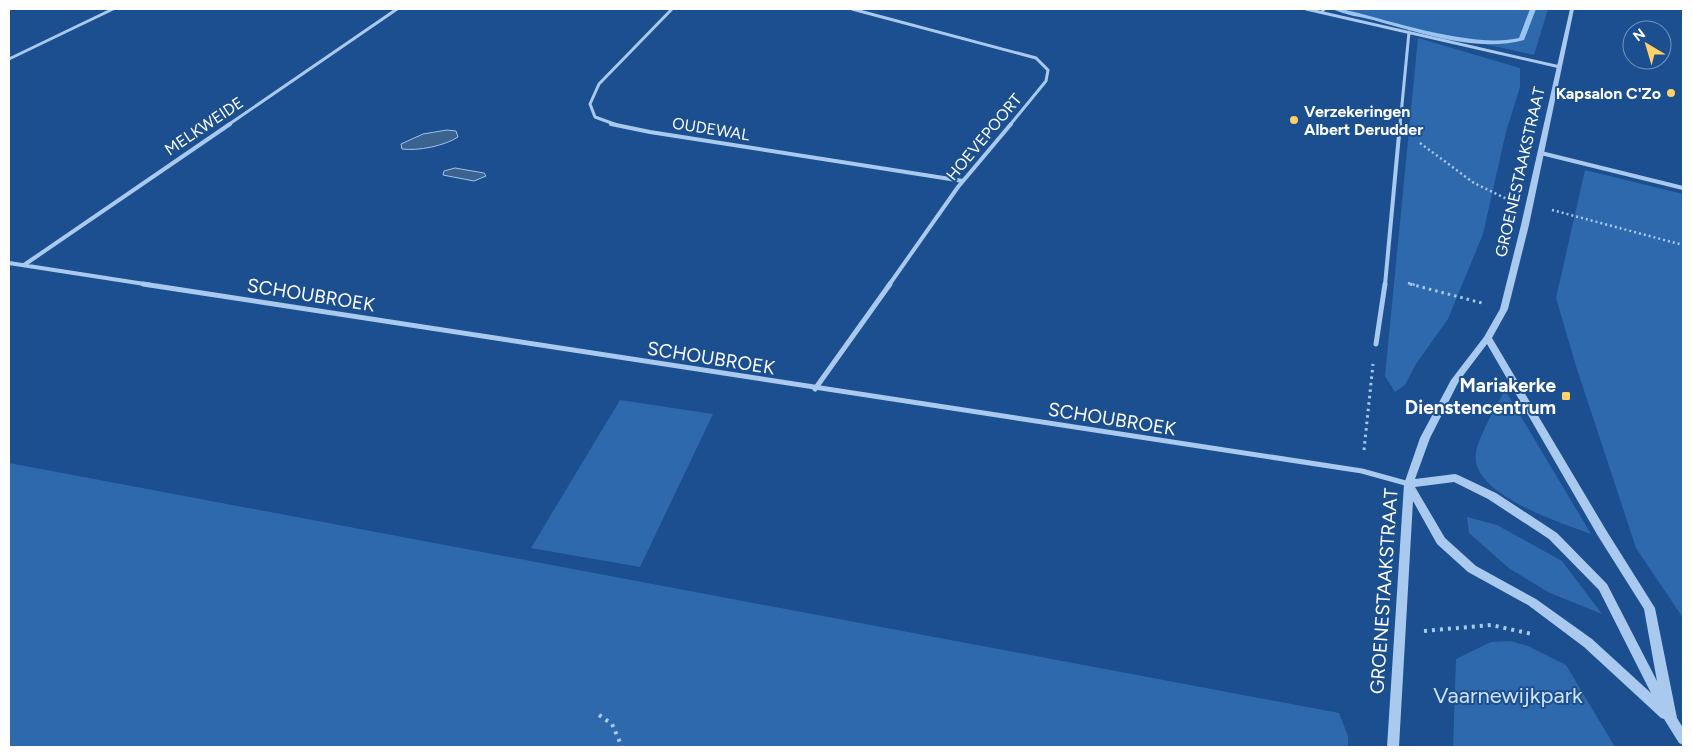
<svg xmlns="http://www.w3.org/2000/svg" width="1692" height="756" font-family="Figtree,sans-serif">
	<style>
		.green { fill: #2e69ad }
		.water { fill: #3c6290; stroke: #9cc4f0 }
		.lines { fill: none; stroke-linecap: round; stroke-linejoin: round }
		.stream { fill: #9cc4f0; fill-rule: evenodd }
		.path-far2 { stroke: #a9c9ee; stroke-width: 2.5; stroke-dasharray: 2 3; stroke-linecap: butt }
		.path-far1 { stroke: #a9c9ee; stroke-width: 3; stroke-dasharray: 2.5 4; stroke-linecap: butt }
		.path { stroke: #a9c9ee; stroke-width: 4; stroke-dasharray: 3 5; stroke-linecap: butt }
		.service { stroke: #a9c9ee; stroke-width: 2.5 }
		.minor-far2 { stroke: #a9c9ee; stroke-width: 3 }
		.minor-far1 { stroke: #a9c9ee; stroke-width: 4 }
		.minor { stroke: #a9c9ee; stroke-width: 5 }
		.tertiary { fill: #a9c9ee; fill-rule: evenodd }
		.poi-dot { fill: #ffd166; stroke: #1b4f8f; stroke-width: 2 }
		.labels { text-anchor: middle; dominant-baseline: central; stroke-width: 4; stroke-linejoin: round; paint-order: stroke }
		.far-poi-label { font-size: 16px; font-weight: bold; fill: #fff; stroke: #1b4f8f; text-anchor: end }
		.far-street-label { font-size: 16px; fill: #fff; stroke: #1b4f8f }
		.street-label { font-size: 19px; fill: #fff; stroke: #1b4f8f }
		.poi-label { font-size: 19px; font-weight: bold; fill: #fff; stroke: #1b4f8f; text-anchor: end }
		.near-park-label { font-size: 22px; fill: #cfe3fa; stroke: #1b4f8f }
	</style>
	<rect width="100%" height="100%" fill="#1b4f8f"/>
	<path class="green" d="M 1327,9 L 1548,9 L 1534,55 Z
		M 1418,38 L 1520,68 L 1520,87 L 1506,132 L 1483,234 L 1448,319 L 1416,364 L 1405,385 L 1395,392 L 1385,376 Z
		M 1585,170 L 1683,194 L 1683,618 L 1636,548 L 1576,366 L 1556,298 Z
		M 1505,390 L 1591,534 C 1562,523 1469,494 1476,453 C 1478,437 1497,405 1505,390 Z
		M 620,400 L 713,414 L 640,567 L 531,548 Z
		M 9,463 L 1339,713 L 1348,736 L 1348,747 L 9,747 Z
		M 1467,517 L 1497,525 L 1562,561 L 1602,614 L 1550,593 L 1510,569 L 1469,533 Z
		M 1510,641 L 1528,646 L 1566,665 L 1615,747 L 1453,747 L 1456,659 L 1491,642 Z"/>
	<path class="water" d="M 447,130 L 456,131 L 458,137 C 444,146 419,151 402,149 L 401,144 L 423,134 Z
		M 455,168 L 484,173 L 486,176 L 474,181 L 443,175 L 444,171 Z"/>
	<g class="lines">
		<path class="stream" d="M 1333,9 L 1342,9 C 1389,20 1473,49 1519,38 L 1530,9 L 1536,9 L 1524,40 C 1476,53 1421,33 1373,20 C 1361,17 1344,15 1333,9 Z"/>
		<path class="path-far2" d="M 1420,143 L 1474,183 L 1507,199
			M 1552,210 L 1683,245
			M 1408,283 L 1415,285"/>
		<path class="path-far1" d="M 1410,284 L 1482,303
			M 1364,450 L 1373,364"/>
		<path class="path" d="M 1424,631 L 1491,625 L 1532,634
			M 599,715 L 612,724 L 622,747"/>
		<path class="service" d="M 1321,12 L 1325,9"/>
		<path class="minor-far2" d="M 852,9 L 1036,58 L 1048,70 L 1046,81 L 1010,125
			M 1306,9 L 1560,67
			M 9,59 L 113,9
			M 228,125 L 397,9
			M 617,125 L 595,117 L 590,104 L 599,84 L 672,9
			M 1400,125 L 1409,32"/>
		<path class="minor-far1" d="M 611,124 L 650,132 L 963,181
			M 1541,153 L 1683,188
			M 9,263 L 151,285
			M 24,265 L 230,124
			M 889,285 L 958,187 L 1011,124
			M 1385,285 L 1400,124"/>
		<path class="minor" d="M 143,284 L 1362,471 L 1409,484
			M 1376,344 L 1385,284
			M 815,389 L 890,284"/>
		<path class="tertiary" d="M 1570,9 L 1574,9 L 1529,225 L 1508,309 L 1492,338 L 1606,530 L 1655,608 L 1677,718 L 1683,728 L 1683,745 L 1679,743 L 1664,719 L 1661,718 L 1584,647 L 1528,605 L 1468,572 L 1437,544 L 1413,501 L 1399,747 L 1387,747 L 1404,484 L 1420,438 L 1451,380 L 1484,337 L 1500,309 L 1521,225 ZM 1487,344 L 1598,536 L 1644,609 L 1657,681 L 1607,584 L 1557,533 L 1496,493 L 1458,475 L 1455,474 L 1415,479 L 1430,438 L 1459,381 ZM 1454,482 L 1488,499 L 1549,539 L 1599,590 L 1651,693 L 1592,639 L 1536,599 L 1476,566 L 1445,538 L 1415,487 Z"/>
	</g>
	<g class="poi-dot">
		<circle cx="1671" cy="93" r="5"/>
		<circle cx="1294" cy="120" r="5"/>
		<rect x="1561" y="391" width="10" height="10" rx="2.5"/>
	</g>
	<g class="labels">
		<g class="far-poi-label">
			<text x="1661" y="93">Kapsalon C'Zo</text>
			<text x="1304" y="111" text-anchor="start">Verzekeringen<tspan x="1304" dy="18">Albert Derudder</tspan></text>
		</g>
		<g class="far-street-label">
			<text transform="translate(204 126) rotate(-34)">MELKWEIDE</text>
			<text transform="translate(711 129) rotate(9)">OUDEWAL</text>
			<text transform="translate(984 137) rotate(-50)">HOEVEPOORT</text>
			<text transform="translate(1520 172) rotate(-77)">GROENESTAAKSTRAAT</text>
		</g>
		<g class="street-label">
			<text transform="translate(311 295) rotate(9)">SCHOUBROEK</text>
			<text transform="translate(711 358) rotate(9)">SCHOUBROEK</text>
			<text transform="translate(1112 419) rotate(9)">SCHOUBROEK</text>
			<text transform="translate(1384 591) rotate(-86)">GROENESTAAKSTRAAT</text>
		</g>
		<g class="poi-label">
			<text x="1556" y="385">Mariakerke<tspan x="1556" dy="22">Dienstencentrum</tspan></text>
		</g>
		<g class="near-park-label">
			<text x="1508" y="695">Vaarnewijkpark</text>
		</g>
	</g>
	<rect width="1692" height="756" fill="none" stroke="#ffffff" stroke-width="20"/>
	<g transform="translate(1647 45) rotate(322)"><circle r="24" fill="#1b4f8f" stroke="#7695bc"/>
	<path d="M0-4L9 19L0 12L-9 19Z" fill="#ffd166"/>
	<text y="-8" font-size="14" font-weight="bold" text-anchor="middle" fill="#ffffff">N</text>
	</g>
</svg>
